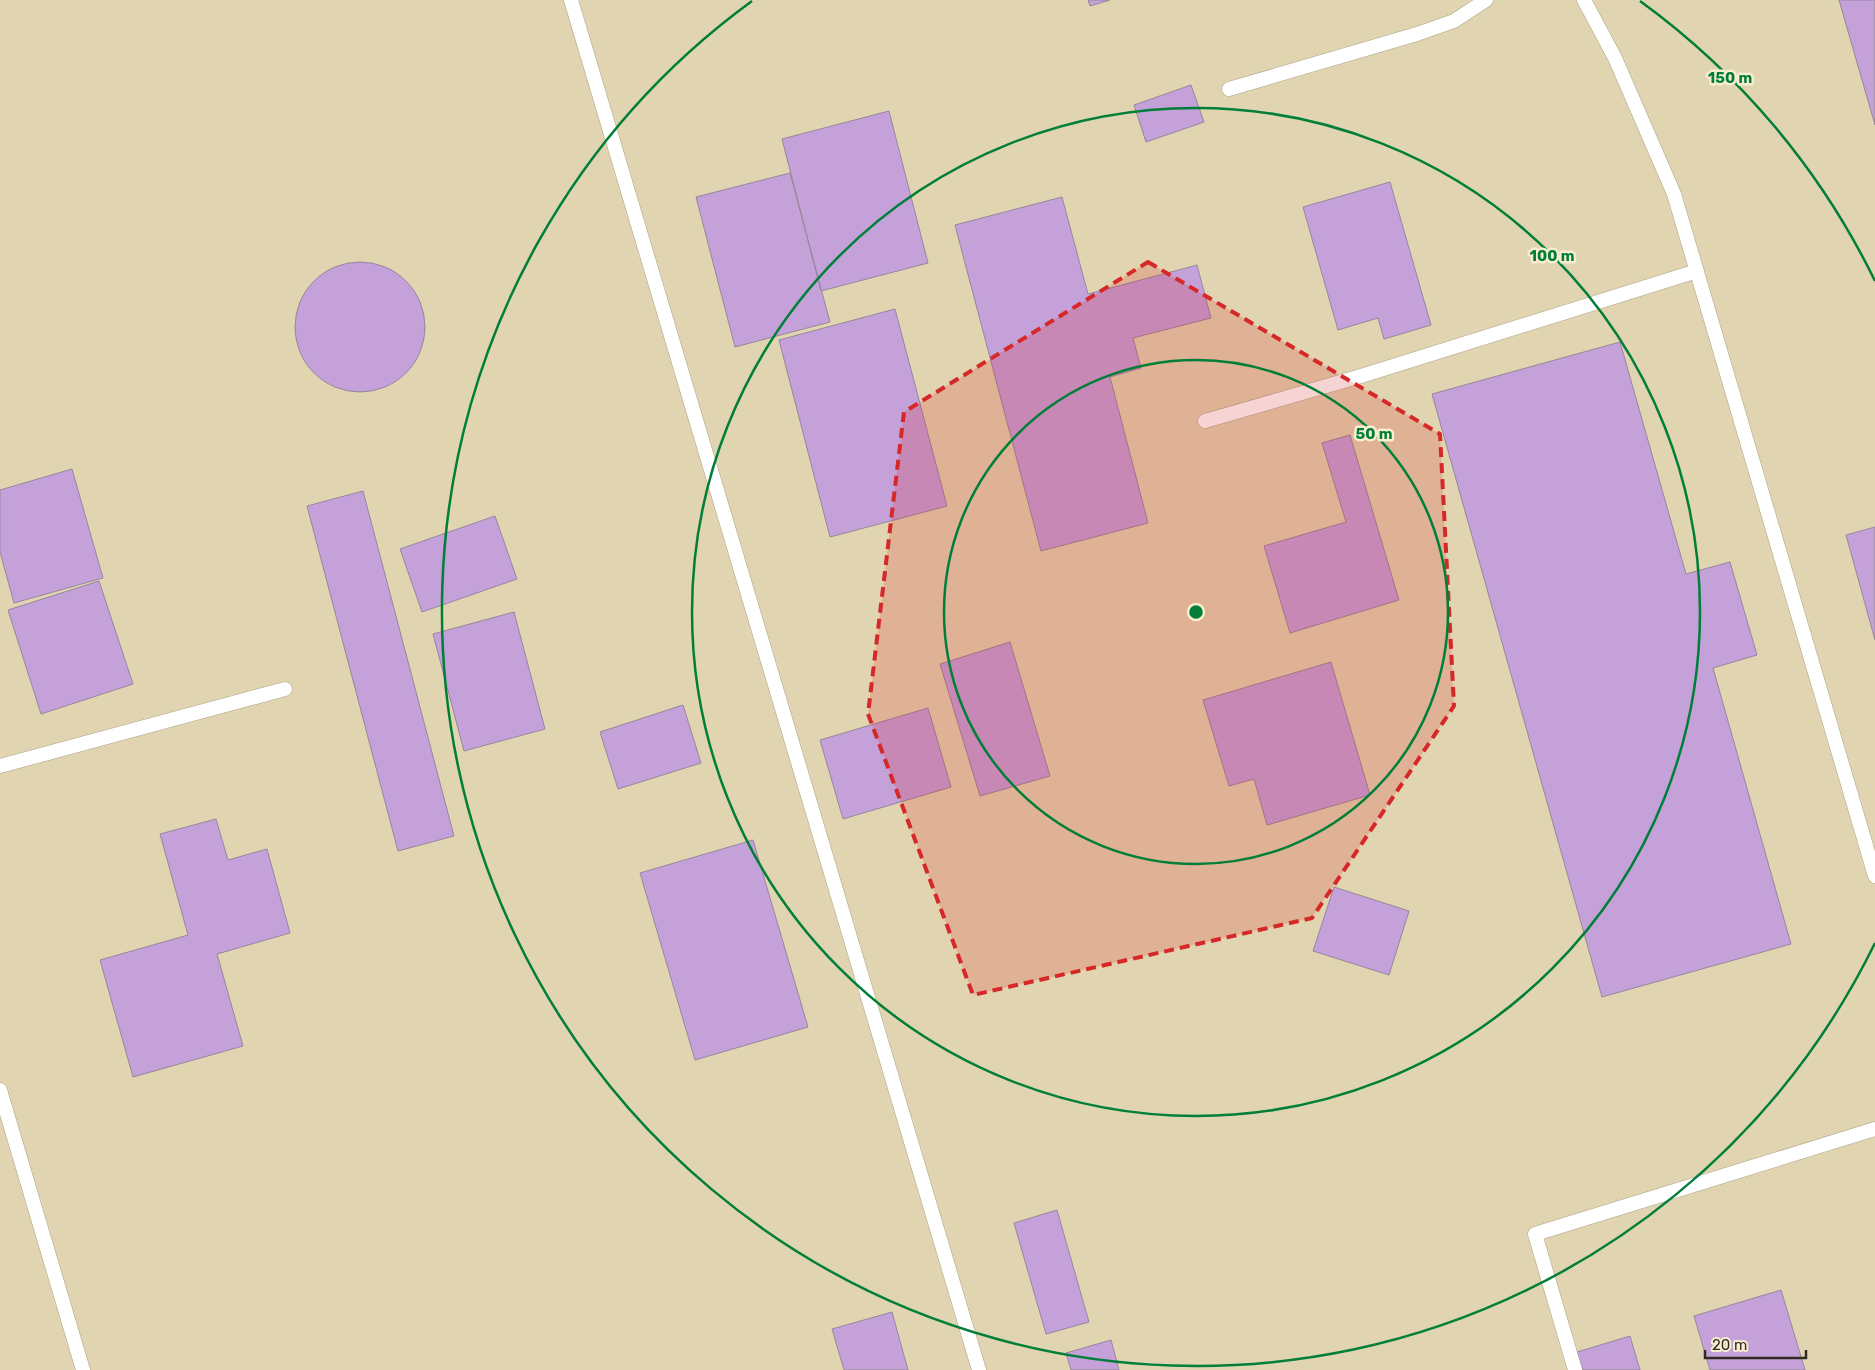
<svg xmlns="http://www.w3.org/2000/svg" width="1875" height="1370" font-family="Rubik,sans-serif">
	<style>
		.built { fill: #e1d4b1 }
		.building { fill: #c5a1d9; stroke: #95869e }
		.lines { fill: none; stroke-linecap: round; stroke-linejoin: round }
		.service-casing { stroke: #aca288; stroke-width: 15 }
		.service { stroke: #fff; stroke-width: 14 }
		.marked { fill: #d62828; fill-opacity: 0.2; stroke: #d62828; stroke-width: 4; stroke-dasharray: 10 6; stroke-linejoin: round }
		.ring { fill: none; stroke: #017f38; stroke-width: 2.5 }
		.centre { fill: #017f38; stroke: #f8edd1; stroke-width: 2.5 }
		.ring-label { font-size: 15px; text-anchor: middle; font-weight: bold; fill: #017f38; stroke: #f8edd1; stroke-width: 5; stroke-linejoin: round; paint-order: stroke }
	</style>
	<rect width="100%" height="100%" fill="#ebe0c5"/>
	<path class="built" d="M 0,0 L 1875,0 L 1875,1370 L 0,1370 Z"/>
	<path class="building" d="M 1088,0 L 1110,0 L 1090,6 Z
		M 1839,0 L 1875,0 L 1875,125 Z
		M 1191,85 L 1204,122 L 1146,142 L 1134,105 Z
		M 889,111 L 928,263 L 821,291 L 782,139 Z
		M 790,173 L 830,322 L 735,347 L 696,197 Z
		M 1390,182 L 1431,325 L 1384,339 L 1378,318 L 1338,330 L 1303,207 Z
		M 1062,197 L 1088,294 L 1197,265 L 1211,318 L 1133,338 L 1141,368 L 1110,377 L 1148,523 L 1041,551 L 955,225 Z
		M295 327a65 65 0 1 1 130 0a65 65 0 1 1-130 0Z
		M 895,309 L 947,506 L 830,537 L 779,340 Z
		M 1620,342 L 1686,574 L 1730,562 L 1757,655 L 1713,668 L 1791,944 L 1602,997 L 1432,394 Z
		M 1350,435 L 1399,600 L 1290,633 L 1264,546 L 1346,522 L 1322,443 Z
		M 72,469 L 103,578 L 14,603 L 0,552 L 0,490 Z
		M 363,491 L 454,836 L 398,851 L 307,506 Z
		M 495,516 L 517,579 L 422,612 L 400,549 Z
		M 1875,527 L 1875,640 L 1846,535 Z
		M 99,581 L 133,684 L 41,714 L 8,610 Z
		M 514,612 L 545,729 L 464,751 L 433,634 Z
		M 1010,642 L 1050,776 L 980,796 L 940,664 Z
		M 1331,662 L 1370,795 L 1267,825 L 1254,779 L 1229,786 L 1203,700 Z
		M 683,705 L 701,763 L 618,789 L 600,732 Z
		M 928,708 L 951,787 L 843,819 L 820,740 Z
		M 216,819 L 228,860 L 267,849 L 290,933 L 217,954 L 243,1046 L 133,1077 L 100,960 L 188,935 L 160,834 Z
		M 753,840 L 808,1027 L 695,1060 L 640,873 Z
		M 1334,887 L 1409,911 L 1389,975 L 1313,951 Z
		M 1057,1210 L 1089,1322 L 1046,1334 L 1014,1223 Z
		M 1781,1290 L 1805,1370 L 1710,1370 L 1694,1316 Z
		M 892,1312 L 908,1370 L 844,1370 L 832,1329 Z
		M 1630,1336 L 1640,1370 L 1582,1370 L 1577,1352 Z
		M 1111,1340 L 1119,1370 L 1071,1370 L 1066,1353 Z"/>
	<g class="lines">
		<g class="service-casing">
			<path id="service" d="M 571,0 L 979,1370
				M 1584,0 L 1615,58 L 1674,194 L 1875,876
				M 1229,89 L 1417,34 L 1454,21 L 1486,0
				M 1205,421 L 1361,376 L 1697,271
				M 0,766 L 285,689
				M 0,1090 L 83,1370
				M 1575,1370 L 1535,1234 L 1875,1129"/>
		</g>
		<use href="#service" class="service"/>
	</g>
	<path class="marked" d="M 1148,262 L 1440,434 L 1454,706 L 1312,918 L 973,995 L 868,714 L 904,412 Z"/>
	<g class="ring">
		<circle cx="1196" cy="612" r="252"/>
		<circle cx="1196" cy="612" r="504"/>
		<path d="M1875 943A755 755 0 1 1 752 1M1640 1A755 755 0 0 1 1875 281"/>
	</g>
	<circle cx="1196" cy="612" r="8" class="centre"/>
	<g class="ring-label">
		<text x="1730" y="83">150 m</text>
		<text x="1552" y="261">100 m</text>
		<text x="1374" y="439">50 m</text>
	</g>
	<path d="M1705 1350v8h101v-8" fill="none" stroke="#302c21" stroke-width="2.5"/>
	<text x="1712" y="1350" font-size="15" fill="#302c21" stroke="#f8edd1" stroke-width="4" paint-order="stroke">20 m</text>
</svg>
